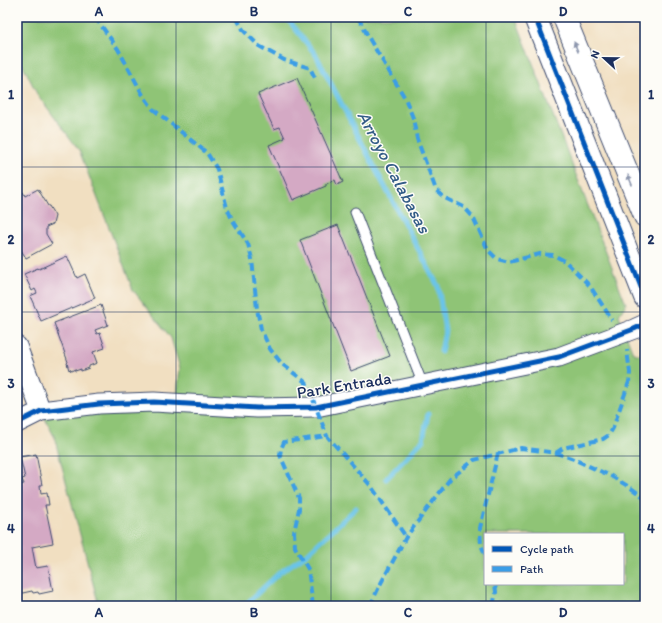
<svg xmlns="http://www.w3.org/2000/svg" width="662" height="623" font-family="Itim,sans-serif">
	<style>
		.green { fill: #8fc476; stroke: #557a6a; fill-rule: evenodd }
		.lines { fill: none; stroke-linecap: round; stroke-linejoin: round }
		.stream { stroke: #6ac4e8; stroke-width: 5 }
		.building { fill: #d4a9c4 }
		.lane-casing { stroke: #3b496d; stroke-width: 11 }
		.street-casing { stroke: #3b496d; stroke-width: 21 }
		.secondary-casing { stroke: #3b496d; stroke-width: 24 }
		.lane { stroke: #fff; stroke-width: 9 }
		.street { stroke: #fff; stroke-width: 19 }
		.secondary { stroke: #fff; stroke-width: 22 }
		.quiet { stroke: #3b9de6; stroke-width: 4; stroke-dasharray: 8 4; stroke-linecap: butt }
		.cycleway-casing { stroke: #fdfcf7; stroke-width: 8 }
		.cycleway { stroke: #0057b8; stroke-width: 5 }
		.oneway { fill: #8d97ae }
		.grid { fill: none; stroke: #1b2f5e; stroke-width: 1; stroke-opacity: 0.55 }
		.labels { text-anchor: middle; dominant-baseline: central; stroke-width: 3; stroke-linejoin: round; paint-order: stroke }
		.street-label { font-size: 17px; fill: #1b2f5e; stroke: #fdfcf7 }
		.water-label { font-size: 18px; font-style: italic; fill: #335c87; stroke: #fdfcf7 }
		.neatline { fill: none; stroke: #1b2f5e; stroke-width: 1.5 }
		.grid-label { font-size: 13px; text-anchor: middle; font-weight: bold; fill: #1b2f5e }
	</style>
	<rect width="100%" height="100%" fill="#fdfcf7"/>
	<filter id="ink" filterUnits="userSpaceOnUse"><feTurbulence type="fractalNoise" baseFrequency=".025" numOctaves="2"/><feDisplacementMap in="SourceGraphic" scale="8" xChannelSelector="R" yChannelSelector="G"/><feConvolveMatrix kernelMatrix="1 2 1 2 8 2 1 2 1" color-interpolation-filters="sRGB"/></filter>
	<filter id="wash" filterUnits="userSpaceOnUse"><feTurbulence type="fractalNoise" baseFrequency=".012" numOctaves="4" result="noise"/><feDisplacementMap in="SourceGraphic" scale="16" xChannelSelector="R" yChannelSelector="G"/><feGaussianBlur stdDeviation="0.9" result="paint"/><feColorMatrix in="noise" values="0 0 0 0 0 0 0 0 0 0 0 0 0 0 0 0 0 1.4 0 .05"/><feComposite in="paint" operator="in"/></filter>
	<g filter="url(#wash)">
		<rect width="100%" height="100%" fill="#f1dfc1"/>
		<path class="green" d="M 17,17 L 515,17 L 626,304 L 619,315 L 633,353 L 645,356 L 645,606 L 99,606 L 54,436 L 41,411 L 176,404 L 180,368 L 171,338 L 133,290 L 79,150 L 37,94 L 17,53 ZM 485,534 L 623,534 L 623,584 L 485,584 Z"/>
		<g class="lines">
			<path class="stream" d="M 286,17 L 316,55 L 376,170 L 438,286 L 445,331 L 441,352
				M 386,479 L 423,440 L 428,414
				M 244,606 L 279,573 L 307,554 L 356,508"/>
		</g>
		<g id="blocks">
			<path class="building" d="M 297,78 L 343,182 L 337,185 L 335,180 L 326,184 L 326,186 L 293,200 L 269,145 L 285,138 L 280,127 L 274,129 L 258,94 Z
				M 38,189 L 48,206 L 49,206 L 55,216 L 53,224 L 46,227 L 46,234 L 52,244 L 26,258 L 21,250 L 17,248 L 19,240 L 17,240 L 17,196 L 23,192 L 25,196 Z
				M 338,225 L 390,356 L 351,371 L 300,240 Z
				M 67,256 L 77,278 L 85,274 L 95,298 L 41,321 L 30,296 L 37,293 L 35,289 L 32,291 L 24,274 L 38,268 L 39,269 Z
				M 101,305 L 108,325 L 95,330 L 97,334 L 100,333 L 105,348 L 93,352 L 97,363 L 89,366 L 89,368 L 81,371 L 81,369 L 75,371 L 75,369 L 71,371 L 70,369 L 69,370 L 67,363 L 68,362 L 54,323 Z
				M 36,454 L 42,485 L 40,485 L 41,494 L 47,493 L 49,505 L 45,505 L 53,543 L 32,547 L 36,568 L 48,566 L 53,591 L 39,594 L 38,592 L 33,593 L 32,591 L 18,594 L 17,586 L 17,485 L 24,484 L 22,479 L 25,478 L 20,457 Z"/>
		</g>
	</g>
	<g filter="url(#ink)">
		<use href="#blocks" fill-opacity="0" stroke="#3b496d" stroke-width="1"/>
		<g class="lines">
			<g class="lane-casing">
				<path id="lane" d="M 355,212 L 423,385"/>
			</g>
			<g class="street-casing">
				<path id="street" d="M 17,346 L 41,411
					M 17,423 L 41,411 L 99,404 L 154,402 L 257,408 L 316,407 L 559,357 L 634,329 L 645,324"/>
			</g>
			<g class="secondary-casing">
				<path id="secondary" d="M 535,17 L 645,297
					M 564,17 L 645,216"/>
			</g>
			<use href="#lane" class="lane"/>
			<use href="#street" class="street"/>
			<use href="#secondary" class="secondary"/>
			<path class="quiet" d="M 95,17 L 118,49 L 143,95 L 153,109 L 207,153 L 217,169 L 227,208 L 232,219 L 248,244 L 252,259 L 257,309 L 261,329 L 270,349 L 282,364 L 304,381 L 307,384 L 327,436 L 371,486 L 406,537
				M 236,17 L 244,31 L 259,46 L 284,60 L 310,68 L 316,80
				M 358,17 L 370,40 L 405,98 L 413,118 L 417,139 L 436,190 L 445,198 L 464,207 L 473,217 L 488,250 L 497,259 L 509,262 L 540,254 L 553,255 L 565,261 L 590,286 L 612,320
				M 556,453 L 563,448 L 603,439 L 609,435 L 613,428 L 629,382 L 630,373 L 627,350
				M 485,554 L 481,545 L 480,528 L 498,453
				M 313,606 L 308,569 L 295,547 L 294,532 L 299,509 L 299,498 L 280,455 L 281,449 L 284,442 L 327,436
				M 370,606 L 380,585 L 406,537 L 450,479 L 474,460 L 521,448 L 556,453 L 571,458 L 611,476 L 631,488 L 645,498
				M 493,606 L 496,592 L 495,584"/>
			<g class="cycleway-casing">
				<path id="cycleway" d="M 535,17 L 645,297
					M 17,423 L 41,411 L 99,404 L 154,402 L 257,408 L 316,407 L 559,357 L 634,329 L 645,324"/>
			</g>
			<use href="#cycleway" class="cycleway"/>
		</g>
		<defs><path id="oneway-solid" d="M-6-.8H1V-3.2L6.5 0L1 3.2V.8H-6Z"/></defs>
		<g class="oneway">
			<use href="#oneway-solid" transform="translate(576 47) rotate(-112)"/>
			<use href="#oneway-solid" transform="translate(630 180) rotate(-112)"/>
		</g>
	</g>
	<path class="grid" d="M 176,17 L 176,606M 331,17 L 331,606M 486,17 L 486,534M 17,167 L 645,167M 17,312 L 645,312M 17,456 L 645,456M 486,584 L 486,606"/>
	<g class="labels">
		<g class="street-label">
			<text transform="translate(344 385) rotate(-9)">Park Entrada</text>
		</g>
		<g class="water-label">
			<text transform="translate(394 172) rotate(62)">Arroyo Calabasas</text>
		</g>
	</g>
	<rect width="662" height="623" fill="none" stroke="#fdfcf7" stroke-width="44"/>
	<rect x="484" y="533" width="140" height="52" fill="#fdfcf7" stroke="#a3aaba"/>
	<rect x="492" y="546" width="20" height="6" fill="#0057b8" stroke="#a3aaba"/>
	<text x="520" y="553" font-size="12" fill="#1b2f5e">Cycle path</text>
	<rect x="492" y="566" width="20" height="6" fill="#3b9de6" stroke="#a3aaba"/>
	<text x="520" y="573" font-size="12" fill="#1b2f5e">Path</text>
	<g transform="translate(604 58) rotate(292)" stroke="#fdfcf7" stroke-width="3" paint-order="stroke">
	<path d="M0-3L7 15L0 10L-7 15Z" fill="#1b2f5e"/>
	<text y="-6" font-size="11" font-weight="bold" text-anchor="middle" fill="#1b2f5e">N</text>
	</g>
	<rect x="22" y="22" width="618" height="579" class="neatline"/>
	<g class="grid-label">
		<text x="99" y="16">A</text>
		<text x="254" y="16">B</text>
		<text x="408" y="16">C</text>
		<text x="563" y="16">D</text>
		<text x="11" y="99">1</text>
		<text x="651" y="99">1</text>
		<text x="11" y="244">2</text>
		<text x="651" y="244">2</text>
		<text x="11" y="388">3</text>
		<text x="651" y="388">3</text>
		<text x="11" y="533">4</text>
		<text x="651" y="533">4</text>
		<text x="99" y="617">A</text>
		<text x="254" y="617">B</text>
		<text x="408" y="617">C</text>
		<text x="563" y="617">D</text>
	</g>
</svg>
